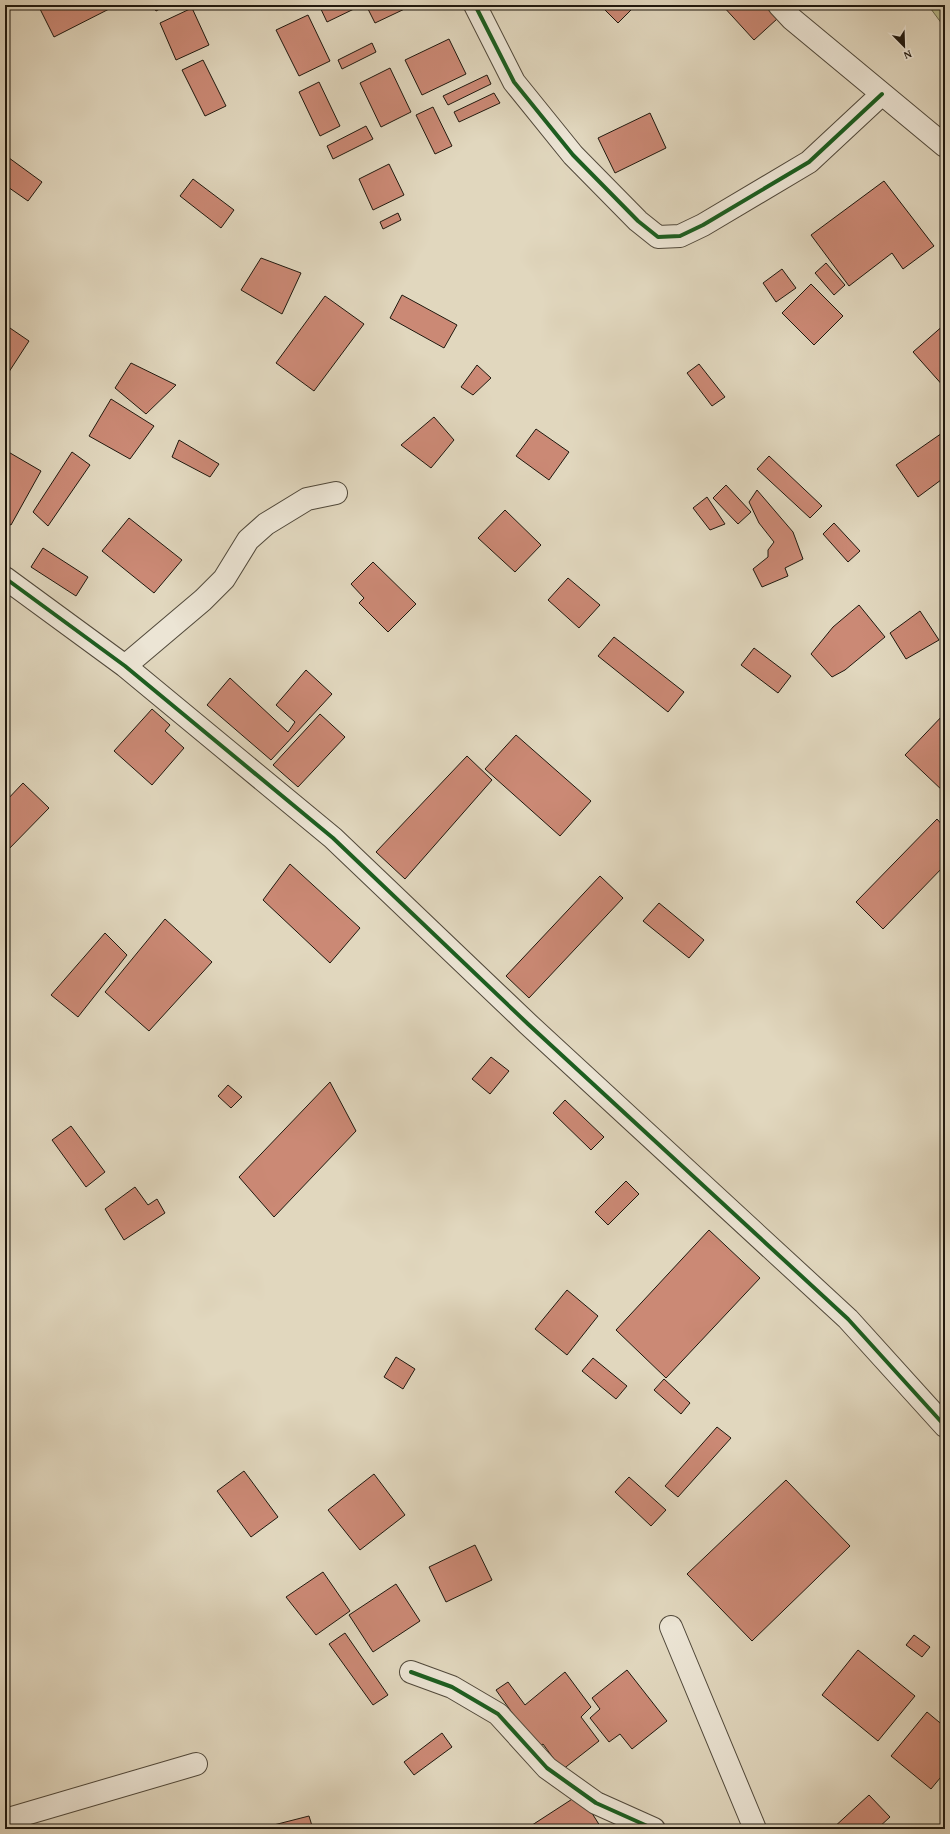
<svg xmlns="http://www.w3.org/2000/svg" width="950" height="1834" font-family="'Gentium Book Plus',serif">
	<style>
		.green { fill: #babc8c; stroke: #6c6a4d }
		.building { fill: #cb8975; stroke: #1f180e }
		.lines { fill: none; stroke-linecap: round; stroke-linejoin: round }
		.minor-casing { stroke: #50483a; stroke-width: 24 }
		.minor { stroke: #ece5d5; stroke-width: 22 }
		.cycleway-casing { stroke: #ece5d5; stroke-width: 6 }
		.cycleway { stroke: #1b5e20; stroke-width: 4 }
	</style>
	<rect width="100%" height="100%" fill="#e1d7be"/>
	<filter id="stains"><feTurbulence type="fractalNoise" baseFrequency=".005" numOctaves="4"/><feColorMatrix values="0 0 0 0 .2 0 0 0 0 .09 0 0 0 0 .02 0 0 0 .5 -.17"/></filter>
	<radialGradient id="worn" r=".72"><stop offset=".6" stop-color="#630" stop-opacity="0"/><stop offset="1" stop-color="#630" stop-opacity=".3"/></radialGradient>
	<path class="green" d="M 928,5 L 945,5 L 945,28 Z"/>
	<path class="building" d="M 38,5 L 112,5 L 113,7 L 54,37 Z
		M 152,5 L 167,5 L 156,11 Z
		M 319,5 L 355,5 L 356,8 L 327,22 Z
		M 366,5 L 413,5 L 375,23 Z
		M 600,5 L 636,5 L 618,23 Z
		M 722,5 L 765,5 L 777,19 L 754,40 Z
		M 192,8 L 209,45 L 176,60 L 160,23 Z
		M 308,15 L 330,61 L 299,76 L 276,30 Z
		M 449,39 L 466,74 L 422,95 L 405,60 Z
		M 372,43 L 376,52 L 342,69 L 338,60 Z
		M 203,60 L 226,106 L 205,116 L 182,70 Z
		M 390,68 L 411,112 L 381,127 L 360,83 Z
		M 487,75 L 491,84 L 448,105 L 443,96 Z
		M 319,82 L 340,126 L 320,136 L 299,92 Z
		M 494,93 L 500,103 L 459,122 L 454,112 Z
		M 433,107 L 452,146 L 435,154 L 416,115 Z
		M 650,113 L 666,148 L 615,173 L 598,138 Z
		M 366,126 L 373,139 L 333,159 L 327,146 Z
		M 5,155 L 42,182 L 28,201 L 5,185 Z
		M 389,164 L 404,195 L 373,210 L 359,179 Z
		M 193,179 L 234,210 L 221,228 L 180,196 Z
		M 884,181 L 934,246 L 903,269 L 892,253 L 849,286 L 811,235 Z
		M 398,213 L 401,220 L 383,229 L 380,222 Z
		M 261,258 L 301,273 L 282,314 L 241,290 Z
		M 826,263 L 845,285 L 834,295 L 815,273 Z
		M 782,269 L 796,288 L 776,302 L 763,283 Z
		M 811,284 L 843,316 L 814,345 L 782,313 Z
		M 402,295 L 457,325 L 444,348 L 390,318 Z
		M 325,296 L 364,324 L 314,391 L 276,363 Z
		M 945,324 L 945,388 L 913,352 Z
		M 7,326 L 29,341 L 5,378 L 5,329 Z
		M 131,363 L 176,385 L 146,414 L 115,388 Z
		M 699,364 L 725,397 L 712,406 L 687,373 Z
		M 477,365 L 491,378 L 473,395 L 461,387 Z
		M 111,399 L 154,426 L 130,459 L 89,436 Z
		M 434,417 L 454,440 L 431,468 L 401,445 Z
		M 536,429 L 569,452 L 549,480 L 516,456 Z
		M 945,431 L 945,477 L 918,497 L 896,465 Z
		M 179,440 L 219,464 L 210,477 L 172,457 Z
		M 5,450 L 41,471 L 11,525 L 5,522 Z
		M 72,452 L 90,465 L 48,526 L 33,512 Z
		M 769,456 L 822,506 L 810,518 L 757,469 Z
		M 726,485 L 751,512 L 738,524 L 713,498 Z
		M 757,490 L 793,532 L 803,559 L 785,568 L 788,576 L 762,587 L 753,569 L 768,557 L 768,550 L 774,542 L 759,523 L 749,502 Z
		M 707,497 L 725,524 L 710,530 L 693,508 Z
		M 505,510 L 541,545 L 515,572 L 478,538 Z
		M 129,518 L 182,560 L 154,593 L 102,551 Z
		M 834,523 L 860,551 L 848,562 L 823,534 Z
		M 43,548 L 88,577 L 76,596 L 31,567 Z
		M 373,562 L 416,604 L 388,632 L 359,603 L 364,598 L 351,584 Z
		M 568,578 L 600,605 L 579,628 L 548,600 Z
		M 859,605 L 885,637 L 845,670 L 832,677 L 811,654 L 833,627 Z
		M 920,611 L 939,640 L 906,659 L 890,633 Z
		M 614,637 L 684,692 L 668,712 L 598,656 Z
		M 754,648 L 791,676 L 778,693 L 741,665 Z
		M 306,670 L 332,694 L 271,760 L 207,705 L 230,678 L 288,732 L 295,722 L 276,705 Z
		M 152,709 L 170,725 L 165,731 L 184,748 L 152,785 L 114,751 Z
		M 945,713 L 945,792 L 944,792 L 905,755 Z
		M 320,714 L 345,737 L 298,787 L 273,765 Z
		M 516,735 L 591,801 L 560,836 L 485,769 Z
		M 467,756 L 492,780 L 405,879 L 376,852 Z
		M 23,783 L 49,808 L 5,853 L 5,802 Z
		M 937,819 L 945,828 L 945,865 L 883,929 L 856,902 Z
		M 290,864 L 360,928 L 330,963 L 263,900 Z
		M 600,876 L 623,898 L 529,998 L 506,976 Z
		M 659,903 L 704,940 L 689,958 L 643,921 Z
		M 165,919 L 212,962 L 149,1031 L 105,992 Z
		M 105,933 L 127,955 L 78,1017 L 51,995 Z
		M 491,1057 L 509,1071 L 490,1094 L 472,1079 Z
		M 330,1082 L 356,1131 L 274,1217 L 239,1177 Z
		M 228,1085 L 242,1097 L 231,1108 L 218,1096 Z
		M 565,1100 L 604,1137 L 591,1150 L 553,1113 Z
		M 71,1126 L 105,1172 L 86,1187 L 52,1140 Z
		M 626,1181 L 639,1194 L 608,1225 L 595,1212 Z
		M 135,1187 L 148,1205 L 157,1199 L 165,1213 L 124,1240 L 105,1209 Z
		M 709,1230 L 760,1278 L 666,1378 L 616,1330 Z
		M 567,1290 L 598,1316 L 567,1355 L 535,1329 Z
		M 396,1357 L 415,1369 L 403,1389 L 384,1377 Z
		M 593,1358 L 627,1386 L 616,1399 L 582,1371 Z
		M 664,1379 L 690,1403 L 681,1414 L 654,1390 Z
		M 717,1427 L 731,1438 L 678,1497 L 665,1486 Z
		M 244,1471 L 278,1517 L 251,1537 L 217,1491 Z
		M 374,1474 L 405,1515 L 360,1550 L 328,1510 Z
		M 629,1477 L 666,1510 L 651,1526 L 615,1492 Z
		M 786,1480 L 850,1546 L 752,1641 L 687,1574 Z
		M 475,1545 L 492,1580 L 446,1602 L 429,1567 Z
		M 323,1572 L 350,1611 L 316,1635 L 286,1597 Z
		M 396,1584 L 420,1621 L 373,1652 L 349,1615 Z
		M 345,1633 L 388,1695 L 373,1705 L 329,1644 Z
		M 914,1635 L 930,1647 L 922,1657 L 906,1645 Z
		M 858,1650 L 915,1696 L 878,1741 L 822,1695 Z
		M 627,1670 L 667,1721 L 632,1749 L 620,1734 L 609,1742 L 590,1718 L 600,1709 L 592,1698 Z
		M 565,1672 L 591,1707 L 581,1717 L 599,1741 L 562,1770 L 543,1744 L 537,1748 L 496,1690 L 508,1682 L 525,1705 Z
		M 927,1712 L 945,1727 L 945,1772 L 931,1789 L 891,1756 Z
		M 442,1733 L 452,1747 L 414,1775 L 404,1762 Z
		M 580,1794 L 600,1826 L 595,1829 L 526,1829 Z
		M 869,1795 L 890,1817 L 877,1829 L 832,1829 Z
		M 309,1816 L 313,1829 L 258,1829 Z"/>
	<g class="lines">
		<g class="minor-casing">
			<path id="minor" d="M 475,5 L 514,82 L 573,155 L 638,221 L 658,237 L 680,236 L 703,225 L 809,162 L 882,94
				M 779,5 L 792,19 L 945,146
				M 5,578 L 125,666 L 333,838 L 528,1024 L 848,1319 L 945,1426
				M 125,666 L 203,600 L 224,579 L 248,540 L 266,524 L 307,499 L 336,493
				M 671,1627 L 755,1829
				M 411,1672 L 452,1687 L 498,1714 L 547,1768 L 596,1803 L 654,1829
				M 5,1820 L 196,1764"/>
		</g>
		<use href="#minor" class="minor"/>
		<g class="cycleway-casing">
			<path id="cycleway" d="M 475,5 L 514,82 L 573,155 L 638,221 L 658,237 L 680,236 L 703,225 L 809,162 L 882,94
				M 5,578 L 125,666 L 333,838 L 528,1024 L 848,1319 L 945,1426
				M 411,1672 L 452,1687 L 498,1714 L 547,1768 L 596,1803 L 654,1829"/>
		</g>
		<use href="#cycleway" class="cycleway"/>
	</g>
	<rect width="950" height="1834" fill="none" stroke="#e1d7be" stroke-width="20"/>
	<rect x="6" y="6" width="938" height="1822" fill="none" stroke="#1f180e" stroke-width="2"/>
	<rect x="10" y="10" width="930" height="1814" fill="none" stroke="#1f180e"/>
	<g transform="translate(904 46) rotate(157)" stroke="#ece5d5" stroke-width="3" paint-order="stroke">
	<path d="M0-3L7 15L0 10L-7 15Z" fill="#1f180e"/>
	<text y="-6" font-size="11" font-weight="bold" text-anchor="middle" fill="#1f180e">N</text>
	</g>
	<rect width="100%" height="100%" filter="url(#stains)"/>
	<rect width="100%" height="100%" fill="url(#worn)"/>
</svg>
